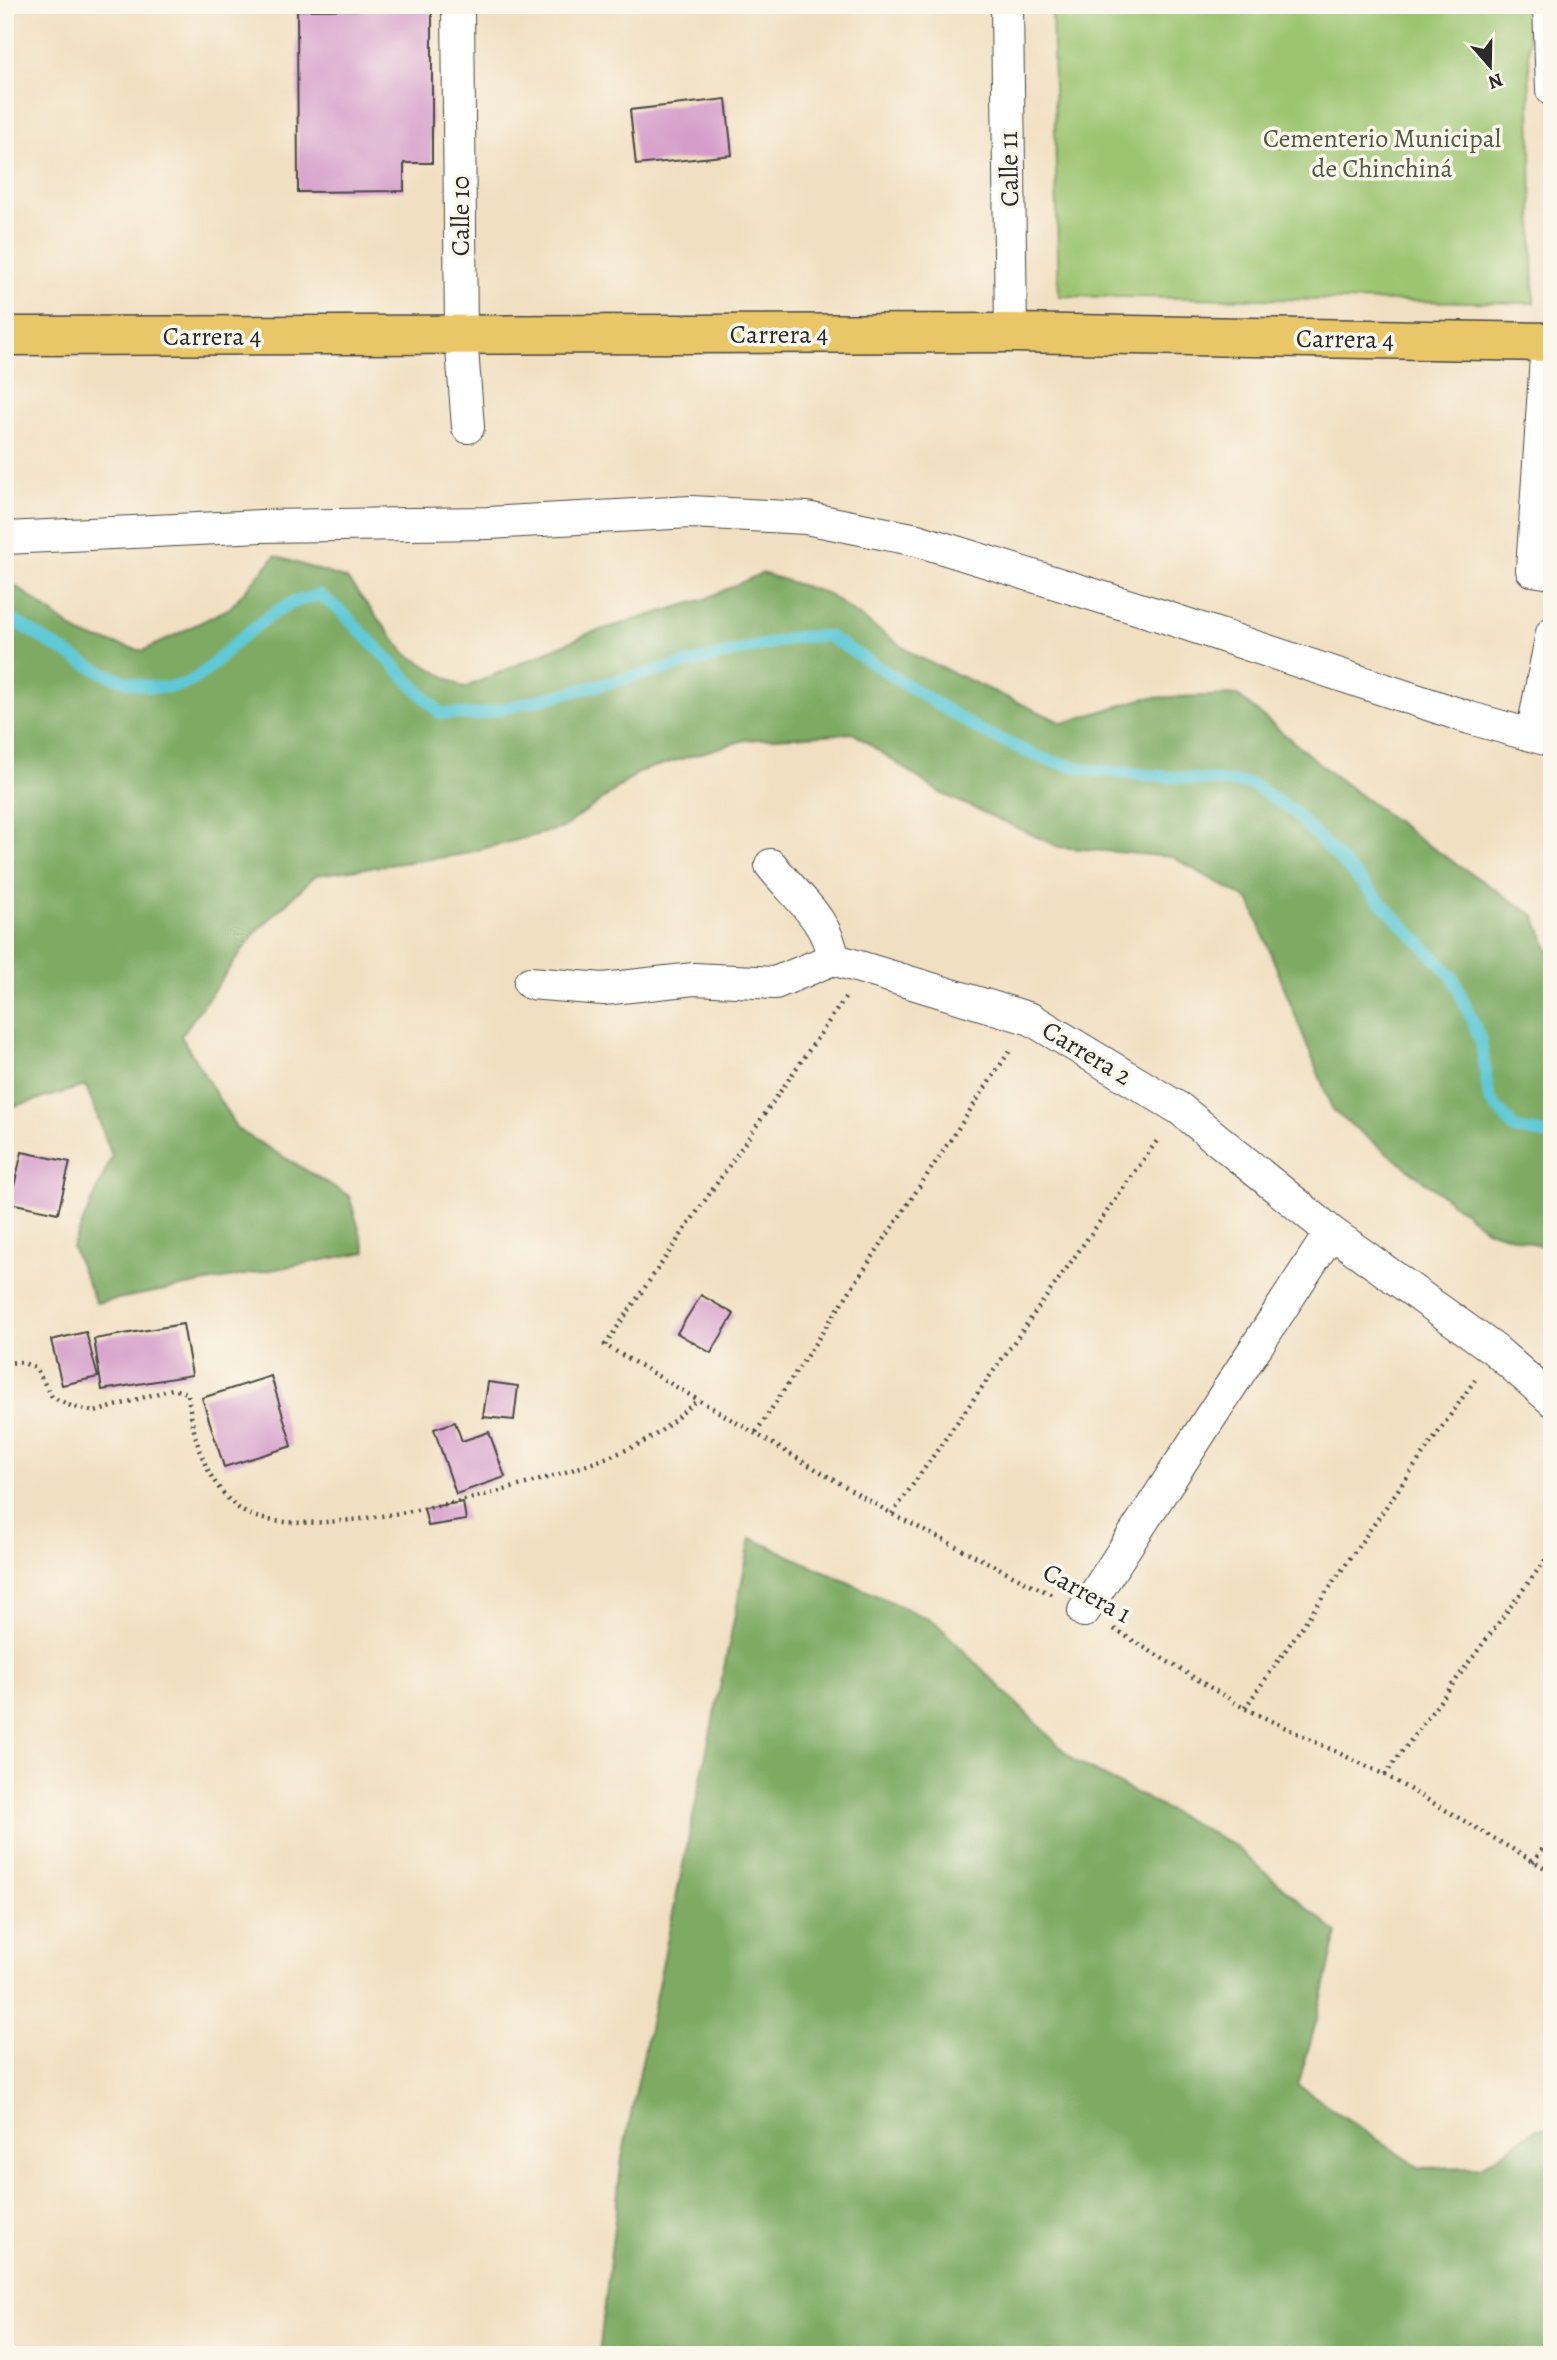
<svg xmlns="http://www.w3.org/2000/svg" width="1557" height="2360" font-family="Alegreya,serif">
	<style>
		.green { fill: #9dc571; stroke: #64784e; stroke-width: 2 }
		.forest { fill: #7eaa63; stroke: #546a47; stroke-width: 2 }
		.lines { fill: none; stroke-linecap: round; stroke-linejoin: round }
		.stream { stroke: #5ec9d7; stroke-width: 12 }
		.building { fill: #d59dca }
		.street-casing { stroke: #494642; stroke-width: 34 }
		.primary-casing { stroke: #494642; stroke-width: 41 }
		.path { stroke: #494642; stroke-width: 4.5; stroke-dasharray: 2 5; stroke-linecap: butt }
		.street { stroke: #fff; stroke-width: 32 }
		.primary { stroke: #e9c769; stroke-width: 38 }
		.labels { text-anchor: middle; dominant-baseline: central; stroke-width: 7; stroke-linejoin: round; paint-order: stroke }
		.park-label { font-size: 26px; fill: #4d5940; stroke: #fbf7ec }
		.street-label { font-size: 26px; fill: #2b2b2b; stroke: #fbf7ec }
	</style>
	<rect width="100%" height="100%" fill="#fbf7ec"/>
	<filter id="ink" filterUnits="userSpaceOnUse"><feTurbulence type="fractalNoise" baseFrequency=".0143" numOctaves="2"/><feDisplacementMap in="SourceGraphic" scale="14" xChannelSelector="R" yChannelSelector="G"/><feConvolveMatrix kernelMatrix="1 2 1 2 8 2 1 2 1" color-interpolation-filters="sRGB"/></filter>
	<filter id="wash" filterUnits="userSpaceOnUse"><feTurbulence type="fractalNoise" baseFrequency=".00686" numOctaves="4" result="noise"/><feDisplacementMap in="SourceGraphic" scale="28" xChannelSelector="R" yChannelSelector="G"/><feGaussianBlur stdDeviation="1.57" result="paint"/><feColorMatrix in="noise" values="0 0 0 0 0 0 0 0 0 0 0 0 0 0 0 0 0 1.4 0 .05"/><feComposite in="paint" operator="in"/></filter>
	<g filter="url(#wash)">
		<rect width="100%" height="100%" fill="#f1dfc1"/>
		<path class="green" d="M 1052,5 L 1528,5 L 1534,303 L 1059,296 Z"/>
		<path class="forest" d="M 275,556 L 347,579 L 405,653 L 464,688 L 590,633 L 705,599 L 762,573 L 826,593 L 916,656 L 1063,723 L 1145,698 L 1237,695 L 1332,774 L 1425,843 L 1535,916 L 1552,958 L 1552,1249 L 1486,1229 L 1333,1111 L 1250,901 L 1172,857 L 1059,847 L 940,793 L 853,733 L 745,740 L 641,771 L 563,828 L 459,855 L 316,875 L 254,934 L 181,1036 L 237,1129 L 349,1196 L 366,1252 L 96,1303 L 72,1247 L 112,1156 L 86,1086 L 5,1109 L 5,586 L 13,584 L 81,635 L 143,651 L 230,608 Z
			M 751,1538 L 935,1622 L 1073,1760 L 1232,1844 L 1337,1933 L 1317,2019 L 1298,2085 L 1419,2168 L 1481,2167 L 1536,2129 L 1552,2128 L 1552,2355 L 599,2355 L 622,2158 Z"/>
		<g class="lines">
			<path class="stream" d="M 5,620 L 16,622 C 61,648 140,709 193,680 C 212,669 228,647 246,634 C 275,612 284,602 320,595 L 343,613 L 440,713 L 477,715 L 796,637 L 828,636 L 981,731 L 1043,759 L 1090,770 L 1252,784 L 1294,812 L 1453,977 L 1481,1041 L 1489,1098 L 1515,1129 L 1552,1135"/>
		</g>
		<g id="blocks">
			<path class="building" d="M 432,9 L 432,163 L 404,163 L 404,191 L 298,192 L 297,10 Z
				M 726,99 L 732,155 L 636,165 L 630,110 Z
				M 22,1152 L 70,1162 L 58,1213 L 10,1203 Z
				M 701,1295 L 734,1314 L 711,1353 L 677,1333 Z
				M 183,1324 L 192,1375 L 102,1390 L 94,1339 Z
				M 86,1332 L 98,1377 L 62,1385 L 51,1340 Z
				M 271,1376 L 292,1446 L 224,1467 L 202,1398 Z
				M 488,1382 L 518,1386 L 514,1420 L 483,1417 Z
				M 455,1422 L 462,1441 L 489,1432 L 505,1477 L 456,1494 L 434,1429 Z
				M 463,1502 L 466,1520 L 428,1526 L 424,1508 Z"/>
		</g>
	</g>
	<g filter="url(#ink)">
		<use href="#blocks" fill-opacity="0" stroke="#494642" stroke-width="2"/>
		<g class="lines">
			<g class="street-casing">
				<path id="street" d="M 458,5 L 461,336 L 468,427
					M 1007,5 L 1011,333
					M 1549,5 L 1552,90
					M 1547,342 L 1532,570 L 1552,573
					M 5,538 L 261,526 L 488,523 L 691,512 L 806,518 L 917,540 L 1162,616 L 1470,718 L 1552,741
					M 1532,735 L 1552,633
					M 771,865 C 795,896 828,919 833,959
					M 530,983 L 603,989 L 694,979 L 775,983 L 833,959 L 1031,1019 L 1180,1109 L 1331,1232 L 1495,1350 L 1552,1400
					M 1084,1611 L 1331,1232"/>
			</g>
			<g class="primary-casing">
				<path id="primary" d="M 5,336 L 1011,333 L 1552,342"/>
			</g>
			<path class="path" d="M 845,998 L 605,1345 L 892,1514 L 1054,1596
				M 5,1363 L 21,1362 L 36,1368 L 52,1397 L 71,1406 L 95,1412 L 172,1389 L 188,1393 C 192,1435 205,1484 241,1510 C 304,1553 582,1476 647,1440 C 665,1430 681,1413 697,1401
				M 756,1432 L 1011,1049
				M 892,1514 L 1159,1138
				M 1114,1629 L 1244,1708 L 1385,1775 L 1552,1872
				M 1245,1708 L 1475,1380
				M 1385,1775 L 1552,1551
				M 1533,1862 L 1552,1836"/>
			<use href="#street" class="street"/>
			<use href="#primary" class="primary"/>
		</g>
	</g>
	<g class="labels">
		<g class="park-label">
			<text x="1382" y="138">Cementerio Municipal<tspan x="1382" dy="30">de Chinchiná</tspan></text>
		</g>
		<g class="street-label">
			<text transform="translate(1009 169) rotate(-91)">Calle 11</text>
			<text transform="translate(460 216) rotate(-90)">Calle 10</text>
			<text x="779" y="334">Carrera 4</text>
			<text x="212" y="336">Carrera 4</text>
			<text transform="translate(1345 339) rotate(1)">Carrera 4</text>
			<text transform="translate(1087 1053) rotate(31)">Carrera 2</text>
			<text transform="translate(1087 1593) rotate(29)">Carrera 1</text>
		</g>
	</g>
	<rect width="1557" height="2360" fill="none" stroke="#fbf7ec" stroke-width="28"/>
	<g transform="translate(1490 66) rotate(160)" stroke="#fbf7ec" stroke-width="5" paint-order="stroke">
	<path d="M0-5L12 26L0 18L-12 26Z" fill="#2b2b2b"/>
	<text y="-10" font-size="19" font-weight="bold" text-anchor="middle" fill="#2b2b2b">N</text>
	</g>
</svg>
